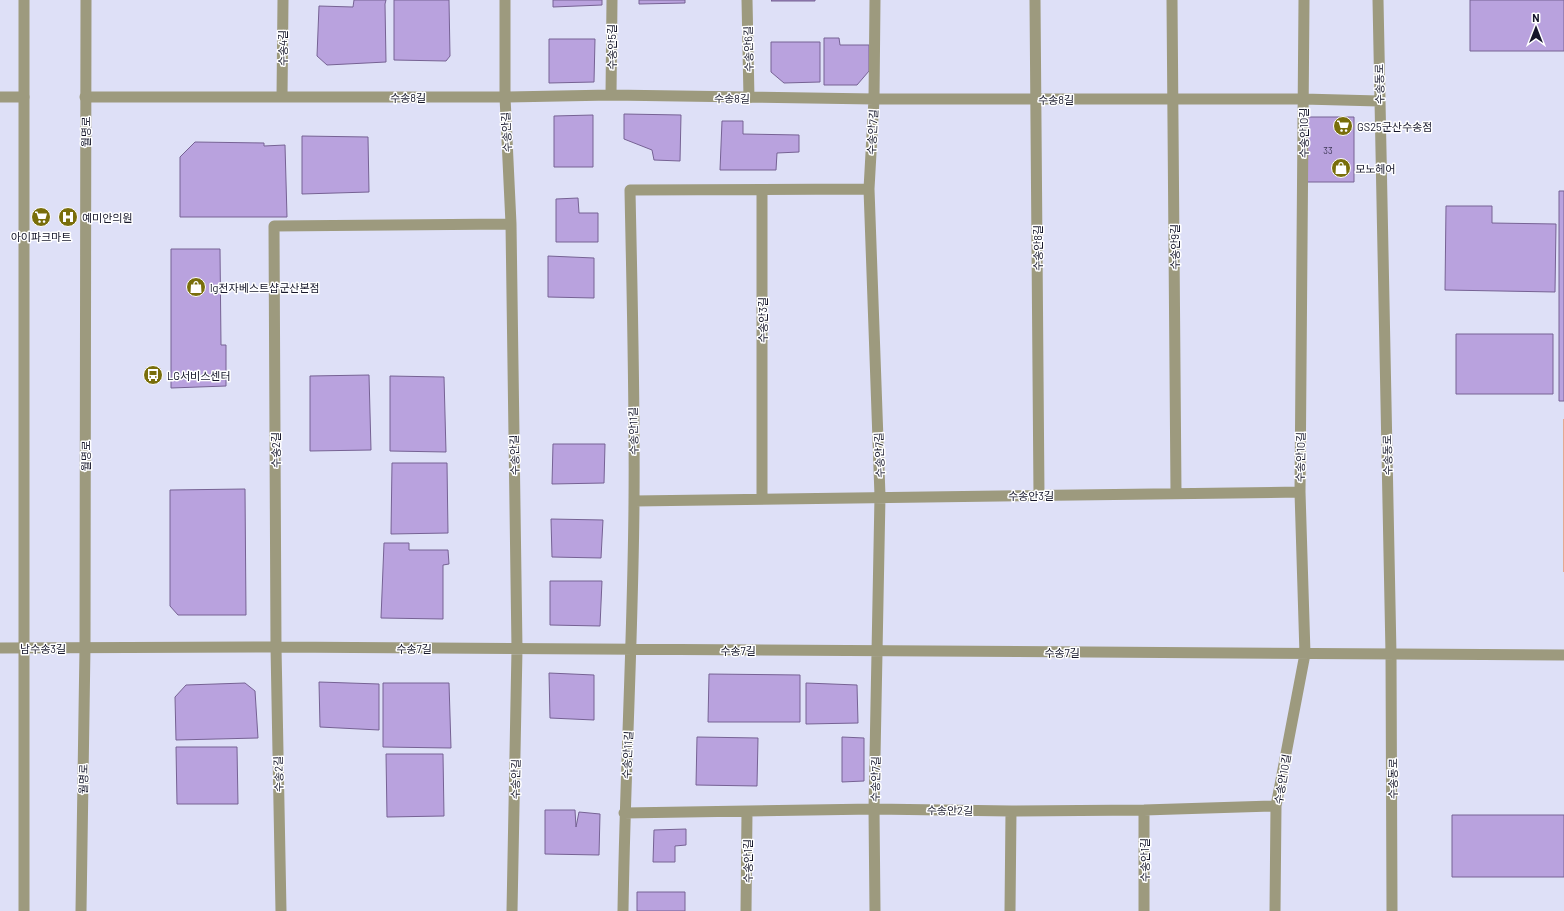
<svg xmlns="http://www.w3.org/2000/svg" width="1564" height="911" font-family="Barlow,'Noto Sans KR',sans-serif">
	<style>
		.green { fill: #e5a890 }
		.building { fill: #b9a2de; stroke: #766294 }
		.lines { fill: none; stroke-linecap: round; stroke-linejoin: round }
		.service { stroke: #9d9a7e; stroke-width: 11 }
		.minor { stroke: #9d9a7e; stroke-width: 11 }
		.tertiary { stroke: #9d9a7e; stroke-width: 11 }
		.labels { text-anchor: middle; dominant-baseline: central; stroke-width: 3; stroke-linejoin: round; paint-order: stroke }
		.number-label { font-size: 9px; fill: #3e3957 }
		.street-label { font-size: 11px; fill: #15162a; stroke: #fff }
		.poi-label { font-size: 11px; fill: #15162a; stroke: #fff; text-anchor: start }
	</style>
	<rect width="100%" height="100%" fill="#dee0f7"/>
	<path class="green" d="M 1563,419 L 1564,419 L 1564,572 L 1563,572 Z"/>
	<path class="building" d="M 354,0 L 386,0 L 385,4 L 386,62 L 327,65 L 317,56 L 319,6 L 353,7 Z
		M 394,0 L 449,0 L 450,56 L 446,61 L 394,60 Z
		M 553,0 L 602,0 L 602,5 L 553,7 Z
		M 639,0 L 685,0 L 685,3 L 639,4 Z
		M 772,0 L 815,0 L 815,1 L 771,1 Z
		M 1470,0 L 1564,0 L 1564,51 L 1470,51 Z
		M 824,38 L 839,38 L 840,45 L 869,45 L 869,71 L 857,85 L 824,85 Z
		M 549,39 L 595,39 L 594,82 L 549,83 Z
		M 771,42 L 820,42 L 820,82 L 784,83 L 771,72 Z
		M 624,114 L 681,115 L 680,161 L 654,160 L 652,150 L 624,139 Z
		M 593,115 L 593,167 L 554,167 L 554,116 Z
		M 1303,117 L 1354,117 L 1354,182 L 1303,182 Z
		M 722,121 L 743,121 L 743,134 L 799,135 L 799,152 L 777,153 L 776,170 L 720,170 Z
		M 302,136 L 368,137 L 369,192 L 302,194 Z
		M 195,142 L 264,143 L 264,146 L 285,145 L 287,217 L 180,217 L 180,157 Z
		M 1559,191 L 1564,191 L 1564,401 L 1559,401 Z
		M 578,198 L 579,213 L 598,213 L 598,242 L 556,242 L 556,199 Z
		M 1446,206 L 1492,206 L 1492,223 L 1556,224 L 1555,292 L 1445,290 Z
		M 171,249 L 220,249 L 221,345 L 226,345 L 226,386 L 171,388 Z
		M 548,256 L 594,258 L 594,298 L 548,297 Z
		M 1456,334 L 1553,334 L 1553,394 L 1456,394 Z
		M 369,375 L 371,450 L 310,451 L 310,376 Z
		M 390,376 L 444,377 L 446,452 L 390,451 Z
		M 553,444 L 605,444 L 604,483 L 552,484 Z
		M 392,463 L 447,463 L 448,533 L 391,534 Z
		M 245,489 L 246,615 L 178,615 L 170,606 L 170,490 Z
		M 551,519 L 603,520 L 601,558 L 552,557 Z
		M 384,543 L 409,543 L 409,550 L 448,550 L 449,564 L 443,565 L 443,619 L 381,618 Z
		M 550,581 L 602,581 L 600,626 L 550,625 Z
		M 549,673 L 594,675 L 594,720 L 550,718 Z
		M 709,674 L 800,675 L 800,722 L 708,722 Z
		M 319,682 L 379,684 L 379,730 L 320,727 Z
		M 245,683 L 255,691 L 258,738 L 176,740 L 175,697 L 186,685 Z
		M 383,683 L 449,683 L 451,748 L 383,747 Z
		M 806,683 L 857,685 L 858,723 L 806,724 Z
		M 697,737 L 758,738 L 757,786 L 696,785 Z
		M 842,737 L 864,738 L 864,781 L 842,782 Z
		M 176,747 L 237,747 L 238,804 L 177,804 Z
		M 386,754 L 443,754 L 444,816 L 387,817 Z
		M 545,810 L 575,810 L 576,827 L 579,812 L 600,814 L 599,855 L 545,854 Z
		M 1452,815 L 1564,815 L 1564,877 L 1452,877 Z
		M 686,829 L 686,845 L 675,846 L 675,862 L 653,862 L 654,830 Z
		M 637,892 L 685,892 L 685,911 L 637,911 Z"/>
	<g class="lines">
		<path class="service" d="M 0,97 L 24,97"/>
		<path class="minor" d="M 505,0 L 505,97 L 511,224 L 517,649 L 512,911
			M 747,0 L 749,98
			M 1035,0 L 1039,495
			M 1172,0 L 1176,493
			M 1378,0 L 1391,654 L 1392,911
			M 611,95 L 612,0
			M 85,97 L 505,97 L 611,95 L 874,99 L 1303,99 L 1379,101
			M 282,97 L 283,0
			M 762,499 L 762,190
			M 634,501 L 1300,492
			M 0,648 L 276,647 L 1564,655
			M 624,813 L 874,809 L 1011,811 L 1144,810 L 1276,806
			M 281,911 L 276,647 L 274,226 L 511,224
			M 623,911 C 625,774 633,638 634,502 C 635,398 632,294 630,190 L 869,189
			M 746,911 L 747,812
			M 875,911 L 874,809 L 880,496 L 869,189 L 874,99 L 875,0
			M 1010,911 L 1011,811
			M 1144,911 L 1144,810
			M 1275,911 L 1276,806 L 1305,654 L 1300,492 L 1304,0"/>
		<path class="tertiary" d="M 24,911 L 24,0
			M 81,911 L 85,647 L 86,0"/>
	</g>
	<defs>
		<g id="supermarket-disc" transform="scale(1)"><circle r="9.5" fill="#796e0b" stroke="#fff"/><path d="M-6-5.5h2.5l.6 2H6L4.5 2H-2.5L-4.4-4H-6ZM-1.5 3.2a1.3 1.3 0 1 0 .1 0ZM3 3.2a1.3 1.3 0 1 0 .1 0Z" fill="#fff"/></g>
		<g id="shop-disc" transform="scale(1)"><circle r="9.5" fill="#796e0b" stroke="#fff"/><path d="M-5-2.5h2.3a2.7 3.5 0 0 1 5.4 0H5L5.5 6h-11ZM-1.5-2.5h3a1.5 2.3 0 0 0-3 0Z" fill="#fff"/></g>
		<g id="hospital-disc" transform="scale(1)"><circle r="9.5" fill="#796e0b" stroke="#fff"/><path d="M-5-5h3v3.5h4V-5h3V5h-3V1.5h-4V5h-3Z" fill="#fff"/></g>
		<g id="bus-disc" transform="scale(1)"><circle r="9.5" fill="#796e0b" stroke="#fff"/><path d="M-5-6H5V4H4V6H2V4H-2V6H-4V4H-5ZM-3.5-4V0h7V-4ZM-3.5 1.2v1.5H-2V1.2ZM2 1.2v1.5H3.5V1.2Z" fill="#fff"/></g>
	</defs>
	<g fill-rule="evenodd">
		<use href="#supermarket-disc" x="1343" y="126"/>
		<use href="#shop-disc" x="1341" y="168"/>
		<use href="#supermarket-disc" x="41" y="217"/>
		<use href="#hospital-disc" x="68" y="217"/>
		<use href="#shop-disc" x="196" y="287"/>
		<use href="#bus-disc" x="153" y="375"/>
	</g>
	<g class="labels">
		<g class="number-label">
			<text x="1328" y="150">33</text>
		</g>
		<g class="street-label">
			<text transform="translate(611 47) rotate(-90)">수송안5길</text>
			<text transform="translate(282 48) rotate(-90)">수송4길</text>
			<text transform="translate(748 49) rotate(-91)">수송안6길</text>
			<text transform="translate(1379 84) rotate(-91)">수송동로</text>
			<text x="408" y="97">수송8길</text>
			<text transform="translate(732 98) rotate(1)">수송8길</text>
			<text x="1056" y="99">수송8길</text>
			<text transform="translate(85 132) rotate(-90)">월명로</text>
			<text transform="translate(506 132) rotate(-93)">수송안길</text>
			<text transform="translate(872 132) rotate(-87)">수송안7길</text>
			<text transform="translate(1303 133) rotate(-90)">수송안10길</text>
			<text transform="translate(1174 247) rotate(-90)">수송안9길</text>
			<text transform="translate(1037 248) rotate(-90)">수송안8길</text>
			<text transform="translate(762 320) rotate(-90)">수송안3길</text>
			<text transform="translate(633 431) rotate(-91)">수송안11길</text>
			<text transform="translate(275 450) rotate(-90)">수송2길</text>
			<text transform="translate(514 455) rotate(-91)">수송안길</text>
			<text transform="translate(879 455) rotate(-92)">수송안7길</text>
			<text transform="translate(1387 455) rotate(-91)">수송동로</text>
			<text transform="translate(85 456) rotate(-90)">월명로</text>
			<text transform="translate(1300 457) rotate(-89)">수송안10길</text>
			<text x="1031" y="495">수송안3길</text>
			<text x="43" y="648">남수송3길</text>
			<text x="414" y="648">수송7길</text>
			<text x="738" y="650">수송7길</text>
			<text x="1062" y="652">수송7길</text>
			<text transform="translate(627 755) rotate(-87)">수송안11길</text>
			<text transform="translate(278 774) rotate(-91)">수송2길</text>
			<text transform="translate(83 779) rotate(-89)">월명로</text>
			<text transform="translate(515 779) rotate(-89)">수송안길</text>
			<text transform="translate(875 779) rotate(-89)">수송안7길</text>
			<text transform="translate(1282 779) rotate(-80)">수송안10길</text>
			<text transform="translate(1392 779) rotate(-90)">수송동로</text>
			<text transform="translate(950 810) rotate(1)">수송안2길</text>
			<text transform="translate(1144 860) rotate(-90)">수송안1길</text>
			<text transform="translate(747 861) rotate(-90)">수송안1길</text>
		</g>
		<g class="poi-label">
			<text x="1357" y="126">GS25군산수송점</text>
			<text x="1355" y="168">모노헤어</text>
			<text x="82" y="217">예미안의원</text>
			<text x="41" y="236" text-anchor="middle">아이파크마트</text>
			<text x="210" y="287">lg전자베스트샵군산본점</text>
			<text x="167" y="375">LG서비스센터</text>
		</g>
	</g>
	<g transform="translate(1536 28)" stroke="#ffffff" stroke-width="3" paint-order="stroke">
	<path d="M0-3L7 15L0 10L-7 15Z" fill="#15162a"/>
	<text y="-6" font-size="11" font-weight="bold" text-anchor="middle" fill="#15162a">N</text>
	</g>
</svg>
